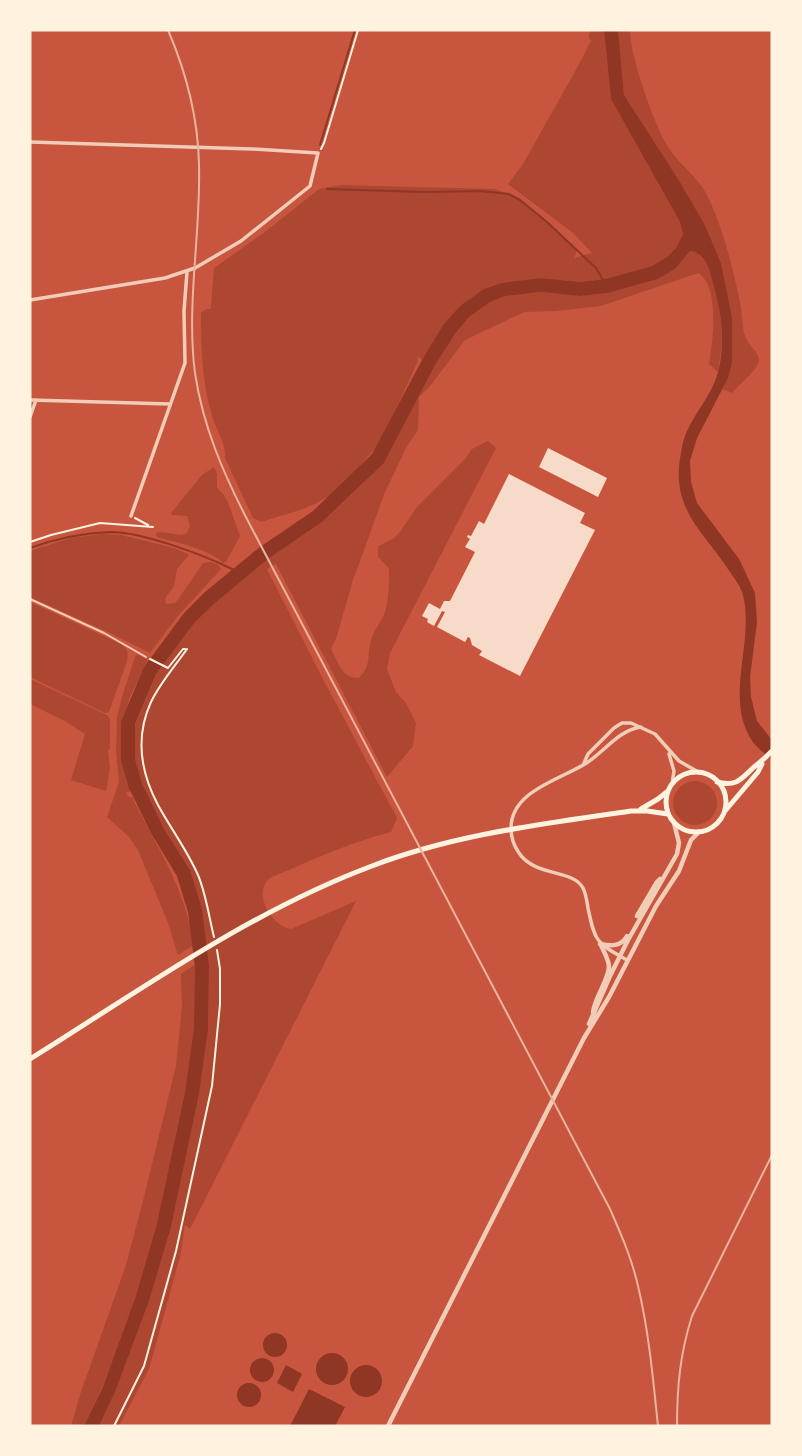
<svg xmlns="http://www.w3.org/2000/svg" width="802" height="1456" font-family="'Noto Serif',serif">
	<style>
		.green { fill: #ae4732 }
		.water { fill: #8f3625 }
		.lines { fill: none; stroke-linecap: round; stroke-linejoin: round }
		.stream { stroke: #8f3625; stroke-width: 2 }
		.building { fill: #f7dbc8 }
		.path { stroke: #fff3e0; stroke-width: 2 }
		.service { stroke: #f1ccb7; stroke-width: 2 }
		.minor { stroke: #f1ccb7; stroke-width: 3.5 }
		.tertiary { stroke: #f1ccb7; stroke-width: 4.5 }
		.primary { stroke: #fff3e0; stroke-width: 5 }
		.rail { stroke: #e9b49f; stroke-width: 2 }
	</style>
	<rect width="100%" height="100%" fill="#c8553d"/>
	<path class="green" d="M 590,30 L 604,30 L 611,99 L 680,222 L 683,234 L 676,248 L 667,257 L 652,266 L 605,279 L 580,282 L 541,278 L 460,306 L 443,325 L 422,360 L 418,356 L 418,361 L 395,411 L 376,447 L 357,469 L 335,492 L 317,503 L 303,509 L 261,522 L 253,518 L 225,458 C 226,443 216,430 212,416 C 202,383 201,347 201,313 L 206,309 L 210,309 L 211,307 L 214,268 L 265,232 L 319,189 L 340,185 L 495,189 C 528,199 553,226 577,250 L 574,258 L 592,253 L 573,233 L 508,184 L 523,164 L 582,59 L 590,42 L 592,42 L 589,38 Z
		M 618,30 L 630,30 C 630,56 655,128 670,150 C 681,166 698,177 707,195 C 724,230 733,269 741,307 C 742,315 742,324 744,333 C 746,343 759,352 759,360 C 759,369 738,386 732,393 L 722,389 L 728,378 L 732,317 L 721,263 L 705,225 L 680,182 L 624,95 Z
		M 690,251 C 694,252 698,252 701,254 C 715,265 723,327 722,345 C 721,354 719,363 718,372 L 709,364 C 713,343 720,285 698,273 L 601,306 L 557,311 L 524,312 L 465,340 L 430,386 L 419,397 L 418,430 L 406,448 L 385,492 L 352,583 L 337,636 L 331,649 C 338,662 342,679 359,678 C 373,664 366,653 372,637 C 375,628 382,621 385,612 C 389,598 389,583 389,568 L 378,557 L 378,546 L 393,539 L 400,532 L 417,507 L 465,459 L 472,449 L 488,441 L 496,448 L 390,653 L 387,669 L 396,692 L 406,703 L 416,723 L 413,746 L 387,777 L 276,564 L 267,569 L 323,679 L 397,818 L 391,832 C 356,841 322,855 289,870 C 283,873 274,875 269,879 C 260,887 262,900 267,909 C 273,920 279,926 291,929 L 356,901 L 190,1229 L 185,1225 L 180,1257 L 149,1369 L 119,1426 L 99,1426 L 115,1392 L 149,1301 L 171,1227 L 199,1094 L 208,1030 L 209,966 L 190,870 L 163,827 L 142,783 L 135,759 L 135,725 L 156,674 L 195,622 L 215,603 L 268,559 L 322,522 L 384,463 L 434,367 L 455,334 L 469,317 L 490,302 L 505,296 L 542,292 L 580,296 L 608,293 L 658,279 L 675,269 Z
		M 214,467 L 217,473 L 217,488 L 224,495 L 229,505 L 240,536 L 226,562 L 223,563 C 211,550 177,542 159,538 L 156,536 L 156,533 L 159,532 L 182,535 L 187,533 L 190,526 L 187,516 L 172,515 L 171,513 L 202,475 Z
		M 102,534 L 121,535 L 174,548 L 188,554 L 188,556 L 177,569 L 174,586 L 165,598 L 166,604 L 175,603 L 179,598 L 203,563 C 211,561 217,562 221,569 L 177,617 L 150,653 L 114,635 L 30,597 L 30,551 L 71,538 Z
		M 30,602 L 117,642 C 126,647 129,650 127,661 L 109,712 L 105,713 L 30,677 Z
		M 136,654 L 148,660 L 129,699 L 123,725 L 131,791 L 126,793 L 129,797 L 132,797 C 156,846 187,890 193,945 L 178,955 L 168,923 L 138,850 L 129,837 L 107,817 L 119,782 L 116,751 L 117,718 L 122,697 Z
		M 30,679 L 107,715 L 110,719 L 110,748 L 108,751 L 110,768 L 106,791 L 71,780 L 85,734 L 65,721 L 30,704 Z
		M673 803a22 22 0 1 1 44 0a22 22 0 1 1-44 0Z
		M 196,964 L 196,1021 L 189,1071 L 160,1215 L 140,1286 L 109,1373 L 84,1426 L 71,1426 L 81,1392 L 126,1265 L 142,1205 L 176,1066 L 182,1006 L 181,974 Z"/>
	<path class="water" d="M 604,30 L 618,30 L 624,95 L 680,182 L 705,225 L 721,263 L 732,317 L 732,363 L 728,378 L 697,438 L 690,461 L 691,482 L 697,503 L 739,559 L 755,593 L 757,622 L 750,677 L 751,697 L 757,721 L 772,740 L 772,760 C 766,754 758,749 753,742 C 723,699 755,642 743,595 C 741,587 735,579 730,572 C 705,533 672,511 680,459 C 681,453 682,445 684,439 C 692,415 712,396 718,372 C 726,343 721,311 713,283 C 709,269 707,253 690,251 L 675,269 L 658,279 L 608,293 L 580,296 L 541,292 L 505,296 L 490,302 L 469,317 L 455,334 L 434,367 L 384,463 L 322,522 L 268,559 L 215,603 L 195,622 L 156,674 L 135,724 L 135,759 L 142,783 L 163,827 L 190,870 L 202,909 L 209,966 L 208,1030 L 199,1094 L 171,1227 L 149,1301 L 115,1392 L 99,1426 L 84,1426 L 103,1387 L 136,1296 L 157,1224 L 185,1092 L 194,1029 L 195,967 L 188,912 L 177,876 L 151,833 L 129,788 L 121,761 L 121,722 L 144,667 L 184,613 L 205,592 L 260,547 L 313,511 L 372,454 L 422,360 L 443,325 L 460,306 L 484,289 L 502,283 L 541,278 L 580,282 L 605,279 L 652,266 L 667,257 L 676,248 L 683,234 L 680,222 L 611,99 Z
		M263 1345a12 12 0 1 1 24 0a12 12 0 1 1-24 0Z
		M316 1369a16 16 0 1 1 32 0a16 16 0 1 1-32 0Z
		M250 1370a12 12 0 1 1 24 0a12 12 0 1 1-24 0Z
		M 286,1365 L 302,1374 L 293,1392 L 277,1383 Z
		M350 1381a16 16 0 1 1 32 0a16 16 0 1 1-32 0Z
		M237 1395a12 12 0 1 1 24 0a12 12 0 1 1-24 0Z
		M 309,1389 L 345,1407 L 335,1426 L 290,1426 Z"/>
	<g class="lines">
		<path class="stream" d="M 320,145 L 355,30
			M 327,189 L 423,192 L 480,191 L 509,194 L 520,200 L 548,223 L 596,268 L 603,280
			M 30,548 C 55,539 83,533 110,532 C 143,532 204,555 234,570"/>
	</g>
	<path class="building" d="M 548,448 L 607,478 L 598,497 L 539,467 Z
		M 509,474 L 585,513 L 580,523 L 595,530 L 520,676 L 479,655 L 482,651 L 472,645 L 470,638 L 468,637 L 465,642 L 437,627 L 445,612 L 442,611 L 434,626 L 427,622 L 428,619 L 422,616 L 429,603 L 440,609 L 444,601 L 450,601 L 475,552 L 465,547 L 470,539 L 467,537 L 468,535 L 471,536 L 479,521 L 484,524 Z"/>
	<g class="lines">
		<path class="path" d="M 321,149 L 324,143 L 358,30
			M 135,518 L 148,525
			M 30,542 L 51,535 L 100,523 L 153,527
			M 187,649 C 175,666 160,683 151,702 C 135,737 141,773 158,805 C 171,829 187,850 198,875 C 206,894 209,917 214,937
			M 150,659 L 168,668 L 183,649 L 185,649
			M 114,1426 L 144,1366 L 176,1251 L 212,1086 L 220,1004 L 220,969 L 217,950"/>
		<path class="service" d="M 30,599 L 104,633 L 146,657"/>
		<path class="minor" d="M 30,142 L 252,149 L 318,153 L 310,186 L 241,241 L 195,268 L 165,278 L 30,300
			M 30,400 L 170,404
			M 30,417 L 36,400
			M 131,516 L 185,363 L 184,311 L 187,272
			M 669,754 L 674,771 L 672,784
			M 584,763 L 588,754 L 614,728 L 622,723 L 631,723 L 655,734 L 679,761 L 700,773
			M 627,960 C 597,943 595,943 588,908 C 587,902 586,894 583,888 C 573,869 535,877 519,853 C 514,846 511,838 511,828 C 511,790 563,779 588,762 C 606,750 619,730 641,727"/>
		<path class="tertiary" d="M 637,916 L 657,882 L 660,879
			M 600,944 C 611,946 621,947 627,936
			M 593,1012 C 595,997 608,981 609,967 C 609,960 604,952 601,945
			M 589,1024 L 610,976 L 628,940 L 677,854 L 679,843 L 674,823
			M 388,1426 L 584,1038 L 609,997 L 656,906 L 679,871 L 691,840 L 699,832"/>
		<path class="primary" d="M666 802a30 30 0 1 1 60 0a30 30 0 1 1-60 0Z
			M 717,782 C 737,787 741,779 754,767 C 761,762 766,757 772,751
			M 641,809 L 658,799 L 668,791
			M 725,811 L 758,772 L 762,764
			M 30,1059 C 141,990 249,912 372,866 C 455,834 544,824 631,811 L 647,811 L 668,814"/>
		<path class="rail" d="M 168,30 C 186,72 198,118 199,164 C 201,234 186,304 195,373 C 203,427 224,475 249,523 L 610,1209 C 621,1234 632,1259 638,1286 C 649,1332 653,1379 658,1426
			M 677,1426 C 677,1387 680,1354 692,1316 L 772,1155"/>
	</g>
	<rect width="802" height="1456" fill="none" stroke="#fff3e0" stroke-width="63"/>
</svg>
